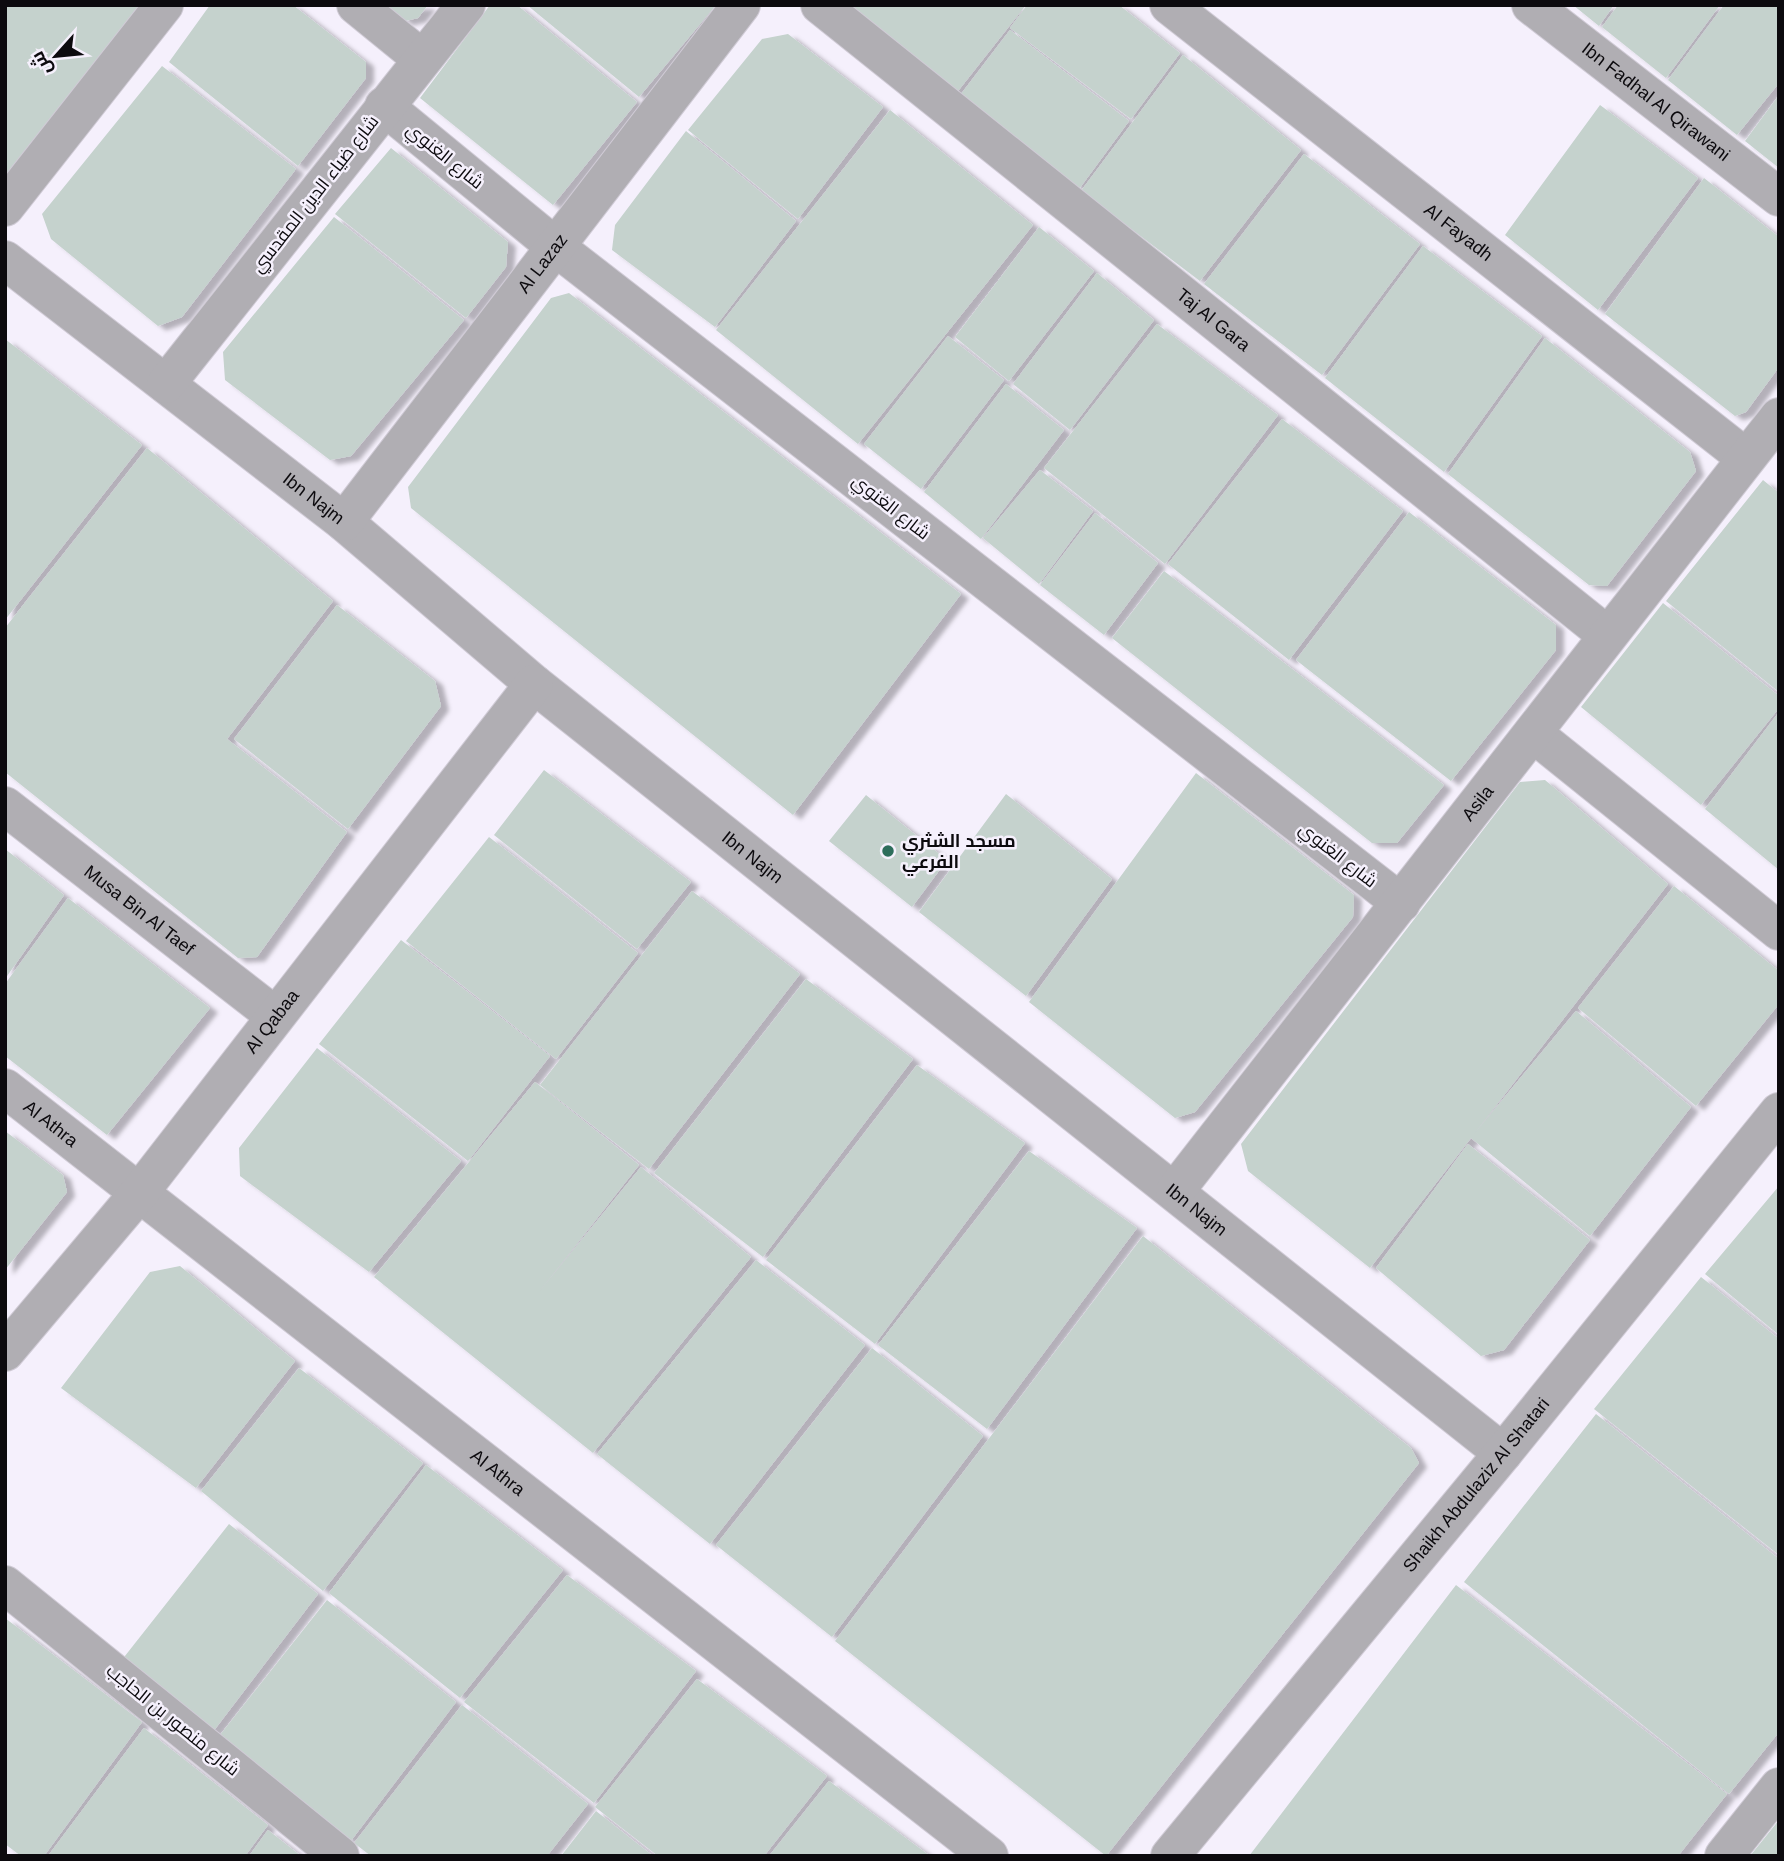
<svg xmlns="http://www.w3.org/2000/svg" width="1784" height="1861" font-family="Arial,Cairo,sans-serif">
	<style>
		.building { fill: #c5d2cd; filter: url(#shadow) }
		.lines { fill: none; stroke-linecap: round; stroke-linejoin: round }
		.minor-casing { stroke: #d0cbd6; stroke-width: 40 }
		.minor { stroke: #b0aeb3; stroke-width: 38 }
		.poi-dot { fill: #2d6d5b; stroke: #f5f0fc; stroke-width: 2.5 }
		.labels { text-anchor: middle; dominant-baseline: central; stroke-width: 5; stroke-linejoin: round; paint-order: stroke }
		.street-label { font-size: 18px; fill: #0c0a0e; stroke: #f5f0fc }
		.poi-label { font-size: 18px; font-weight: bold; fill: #0c0a0e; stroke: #f5f0fc; text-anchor: start }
	</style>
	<defs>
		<filter id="shadow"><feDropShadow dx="8" dy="4.5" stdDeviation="2" flood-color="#0004"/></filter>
	</defs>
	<rect width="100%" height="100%" fill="#f5f0fc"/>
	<path class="building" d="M 5,5 L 139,5 L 5,178 Z
		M 210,5 L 293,5 L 366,62 L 366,78 L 298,166 L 169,62 Z
		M 386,5 L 428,5 L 418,18 L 405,21 Z
		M 490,5 L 517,5 L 637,102 L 553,205 L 420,98 Z
		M 527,5 L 716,5 L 639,97 Z
		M 844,5 L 1026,5 L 954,96 Z
		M 1027,5 L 1119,5 L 1180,53 L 1131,119 L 1010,28 Z
		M 1573,5 L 1614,5 L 1599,26 Z
		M 1618,5 L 1720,5 L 1666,78 L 1602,27 Z
		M 1724,5 L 1779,5 L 1779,83 L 1737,135 L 1668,80 Z
		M 1010,30 L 1129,121 L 1079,189 L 958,98 Z
		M 788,34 L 883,107 L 798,219 L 688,130 L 762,39 Z
		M 1183,55 L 1301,150 L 1200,281 L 1081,191 Z
		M 162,66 L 296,169 L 182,317 L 158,326 L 51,239 L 42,214 Z
		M 1779,95 L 1779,168 L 1745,141 Z
		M 1600,105 L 1698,178 L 1598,310 L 1505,235 Z
		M 890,110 L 1033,225 L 858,444 L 716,330 Z
		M 686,131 L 796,221 L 715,327 L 612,250 L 615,225 Z
		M 391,148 L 508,242 L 506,267 L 466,318 L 335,214 Z
		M 1304,154 L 1420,244 L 1322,375 L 1204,284 Z
		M 1704,178 L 1779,237 L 1779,367 L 1746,412 L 1735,416 L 1605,314 Z
		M 334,217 L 464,320 L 351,456 L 330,460 L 225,380 L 223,352 Z
		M 1039,227 L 1094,271 L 1009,381 L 955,337 Z
		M 1423,246 L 1542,336 L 1444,472 L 1325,378 Z
		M 1097,273 L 1154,320 L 1070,430 L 1013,384 Z
		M 569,293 L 961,594 L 793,815 L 411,508 L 408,487 L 551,298 Z
		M 1157,324 L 1278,415 L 1165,564 L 1044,468 Z
		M 948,336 L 1004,380 L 921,489 L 864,444 Z
		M 1545,338 L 1690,452 L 1696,471 L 1607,586 L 1589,585 L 1448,474 Z
		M 5,339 L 142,445 L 5,620 Z
		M 1006,384 L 1064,430 L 981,539 L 924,492 Z
		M 1282,419 L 1403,511 L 1289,660 L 1168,564 Z
		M 147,448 L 333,601 L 227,739 L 347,832 L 257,957 L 238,958 L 5,772 L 5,628 Z
		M 1040,470 L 1093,511 L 1039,584 L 983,538 Z
		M 1763,480 L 1779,493 L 1779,692 L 1666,601 Z
		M 1409,512 L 1556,625 L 1556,650 L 1451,781 L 1296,660 Z
		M 1095,513 L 1158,563 L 1104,635 L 1040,585 Z
		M 1164,571 L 1444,785 L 1397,843 L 1372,843 L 1112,638 Z
		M 1663,603 L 1779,696 L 1779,708 L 1701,805 L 1581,707 Z
		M 337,605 L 435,681 L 441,706 L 348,829 L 234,739 Z
		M 1779,712 L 1779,870 L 1705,809 Z
		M 544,770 L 691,882 L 637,949 L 494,835 Z
		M 1196,773 L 1354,895 L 1353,917 L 1195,1112 L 1175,1118 L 1029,1002 Z
		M 1545,780 L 1668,884 L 1474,1134 L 1576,1011 L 1691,1107 L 1590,1236 L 1471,1138 L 1370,1268 L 1248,1171 L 1241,1144 L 1520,782 Z
		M 1006,794 L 1112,879 L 1026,996 L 919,912 Z
		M 866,795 L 947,860 L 912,907 L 829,841 Z
		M 489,837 L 638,953 L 556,1059 L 406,941 Z
		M 5,849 L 64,895 L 5,979 Z
		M 1674,886 L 1779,971 L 1779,1004 L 1696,1106 L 1578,1008 Z
		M 692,891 L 800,974 L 649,1169 L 540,1085 Z
		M 68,898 L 210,1008 L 107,1135 L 5,1056 L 5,984 Z
		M 401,940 L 550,1056 L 468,1161 L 319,1044 Z
		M 806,979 L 913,1059 L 763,1257 L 654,1173 Z
		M 317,1048 L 461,1161 L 369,1272 L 240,1176 L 239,1148 Z
		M 917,1065 L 1025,1143 L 875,1344 L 766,1260 Z
		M 535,1082 L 639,1165 L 539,1292 L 641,1167 L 751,1257 L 593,1453 L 374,1277 Z
		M 5,1131 L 63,1175 L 67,1192 L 5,1270 Z
		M 1468,1144 L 1590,1240 L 1504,1350 L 1481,1356 L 1376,1268 Z
		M 1029,1151 L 1137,1228 L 987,1429 L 878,1345 Z
		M 1779,1186 L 1779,1335 L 1705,1274 Z
		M 1143,1236 L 1411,1448 L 1419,1463 L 1106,1856 L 835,1641 Z
		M 756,1260 L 865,1345 L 710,1544 L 597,1454 Z
		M 180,1266 L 295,1361 L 196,1488 L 61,1388 L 150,1272 Z
		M 1701,1277 L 1779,1339 L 1779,1555 L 1594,1409 Z
		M 872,1348 L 983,1436 L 832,1637 L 716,1545 Z
		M 299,1368 L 423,1463 L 323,1591 L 201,1491 Z
		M 1596,1414 L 1779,1559 L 1779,1732 L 1729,1794 L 1464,1582 Z
		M 426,1465 L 563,1570 L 460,1698 L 329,1593 Z
		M 229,1524 L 318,1594 L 212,1733 L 121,1661 Z
		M 567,1575 L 696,1671 L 594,1803 L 464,1702 Z
		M 1456,1585 L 1727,1794 L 1678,1856 L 1249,1856 Z
		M 327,1600 L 456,1702 L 350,1842 L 220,1735 Z
		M 5,1618 L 142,1722 L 44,1856 L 21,1856 L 5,1844 Z
		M 697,1679 L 827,1776 L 764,1856 L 658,1856 L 595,1807 Z
		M 462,1705 L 588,1804 L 547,1856 L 371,1856 L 354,1843 Z
		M 144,1728 L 268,1825 L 245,1856 L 48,1856 Z
		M 829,1781 L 930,1856 L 769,1856 Z
		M 596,1811 L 653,1856 L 561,1856 Z
		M 1779,1820 L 1779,1856 L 1750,1856 Z
		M 268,1830 L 301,1856 L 249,1856 Z"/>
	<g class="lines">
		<g class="minor-casing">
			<g id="minor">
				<path d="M 356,5 L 421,58"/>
				<path id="s1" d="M 820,5 L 1607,635"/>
				<path id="s2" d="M 1169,5 L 1746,458"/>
				<path id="s3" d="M 1531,5 L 1779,197"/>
				<path d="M 384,106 L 557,248 L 1401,903"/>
				<path d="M 5,207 L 164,5"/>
				<path id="s4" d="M 5,260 L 344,522 L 534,684 L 1503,1453"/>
				<path d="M 166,384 L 466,5"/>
				<path id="s5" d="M 344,522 L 741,5"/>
				<path d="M 1534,734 L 1779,931"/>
				<path id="s6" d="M 5,806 L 274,1015"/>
				<path id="s7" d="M 5,1088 L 989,1856"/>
				<path id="s8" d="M 1175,1191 L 1779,417"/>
				<path id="s9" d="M 5,1352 L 139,1193 L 534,684"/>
				<path d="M 5,1585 L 340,1856"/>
				<path id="s10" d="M 1170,1856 L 1503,1453 L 1779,1112"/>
				<path d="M 1724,1856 L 1779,1787"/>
			</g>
		</g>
		<use href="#minor" class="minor"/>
	</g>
	<circle class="poi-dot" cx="888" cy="851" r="7"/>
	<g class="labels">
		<g class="street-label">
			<text stroke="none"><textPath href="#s3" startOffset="158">Ibn Fadhal Al Qirawani</textPath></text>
			<text transform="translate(445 156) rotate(39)">شارع الغنوي</text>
			<text transform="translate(315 194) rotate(-52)">شارع ضياء الدين المقدسي</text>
			<text stroke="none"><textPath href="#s2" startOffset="368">Al Fayadh</textPath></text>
			<text stroke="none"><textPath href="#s5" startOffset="326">Al Lazaz</textPath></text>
			<text stroke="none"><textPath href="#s1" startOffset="504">Taj Al Gara</textPath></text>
			<text stroke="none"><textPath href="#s4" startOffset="390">Ibn Najm</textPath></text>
			<text transform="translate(891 507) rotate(38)">شارع الغنوي</text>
			<text stroke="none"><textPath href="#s8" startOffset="492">Asila</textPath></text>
			<text transform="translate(1338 855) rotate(38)">شارع الغنوي</text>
			<text stroke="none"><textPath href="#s4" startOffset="957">Ibn Najm</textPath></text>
			<text stroke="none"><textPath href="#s6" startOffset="170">Musa Bin Al Taef</textPath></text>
			<text stroke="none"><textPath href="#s9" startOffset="425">Al Qabaa</textPath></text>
			<text stroke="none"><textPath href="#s7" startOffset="58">Al Athra</textPath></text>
			<text stroke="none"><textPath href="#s4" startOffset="1524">Ibn Najm</textPath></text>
			<text stroke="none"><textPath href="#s7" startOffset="625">Al Athra</textPath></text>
			<text stroke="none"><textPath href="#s10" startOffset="481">Shaikh Abdulaziz Al Shatari</textPath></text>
			<text transform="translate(173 1720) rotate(39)">شارع منصور بن الحاجب</text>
		</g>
		<g class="poi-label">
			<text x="902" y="841">مسجد الشثري<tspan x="902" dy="21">الفرعي</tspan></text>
		</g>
	</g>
	<rect width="1784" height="1861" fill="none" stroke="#0c0a0e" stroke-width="14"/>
	<g transform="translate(56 56) rotate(243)" stroke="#f5f0fc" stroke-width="5" paint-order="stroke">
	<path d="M0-5L12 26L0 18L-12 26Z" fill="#0c0a0e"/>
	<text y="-10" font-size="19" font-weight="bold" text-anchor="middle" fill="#0c0a0e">ش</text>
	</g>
</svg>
